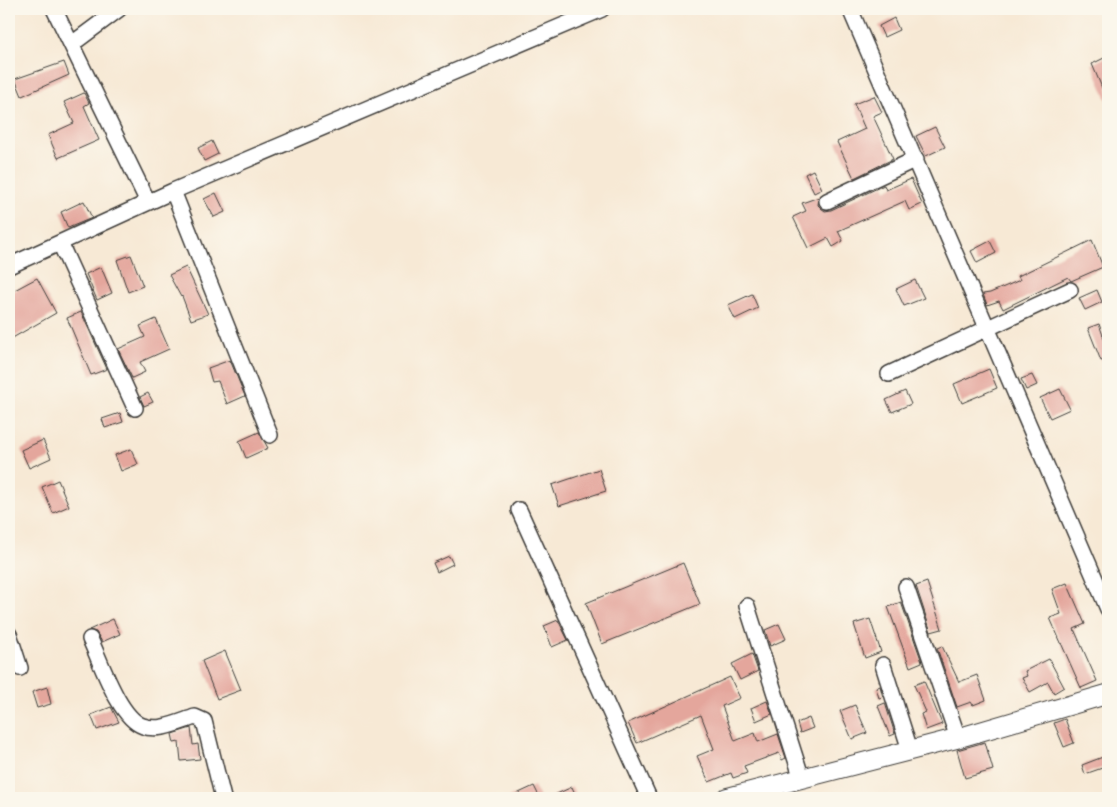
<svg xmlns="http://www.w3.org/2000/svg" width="1117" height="807" font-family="Pangolin,sans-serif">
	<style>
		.building { fill: #e4a69c }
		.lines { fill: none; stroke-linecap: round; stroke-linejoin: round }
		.minor-casing { stroke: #3d3b38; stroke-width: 18 }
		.major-casing { stroke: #3d3b38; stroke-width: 21 }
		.minor { stroke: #fff; stroke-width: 15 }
		.major { stroke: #fff; stroke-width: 19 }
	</style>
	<rect width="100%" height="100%" fill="#fbf7ec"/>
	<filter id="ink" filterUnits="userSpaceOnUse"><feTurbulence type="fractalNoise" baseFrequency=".02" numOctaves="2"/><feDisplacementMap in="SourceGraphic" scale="10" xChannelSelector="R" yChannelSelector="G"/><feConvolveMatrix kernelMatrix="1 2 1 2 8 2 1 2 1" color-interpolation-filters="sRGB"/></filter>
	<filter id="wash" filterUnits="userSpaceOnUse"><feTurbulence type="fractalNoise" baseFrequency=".0096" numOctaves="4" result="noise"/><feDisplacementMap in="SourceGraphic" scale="20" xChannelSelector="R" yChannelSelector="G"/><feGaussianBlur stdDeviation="1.12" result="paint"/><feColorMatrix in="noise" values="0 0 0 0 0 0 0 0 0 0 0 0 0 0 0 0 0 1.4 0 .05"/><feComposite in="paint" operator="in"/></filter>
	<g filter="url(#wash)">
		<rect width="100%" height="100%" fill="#f7e9d5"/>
		<g id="blocks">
			<path class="building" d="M 894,18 L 899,30 L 884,37 L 879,26 Z
				M 1108,56 L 1108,102 L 1092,64 Z
				M 64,62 L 69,75 L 22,96 L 15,79 Z
				M 84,93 L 89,103 L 84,106 L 99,140 L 58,158 L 48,135 L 74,123 L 64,102 Z
				M 874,96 L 882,112 L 873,116 L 893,159 L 854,178 L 837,142 L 865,129 L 854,104 Z
				M 935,127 L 945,147 L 926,156 L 916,136 Z
				M 212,141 L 218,154 L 204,161 L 198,148 Z
				M 813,170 L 822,189 L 814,193 L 805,174 Z
				M 911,179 L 922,204 L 909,210 L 905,201 L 838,231 L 843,241 L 833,247 L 828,238 L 808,248 L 793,217 L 806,211 L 802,203 L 819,197 L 818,205 L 821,208 L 825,211 L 831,210 L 884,185 L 886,190 Z
				M 216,193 L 225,212 L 214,217 L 204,199 Z
				M 84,201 L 92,218 L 68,228 L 61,212 Z
				M 1092,240 L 1103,267 L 1071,281 L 1068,277 L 1003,309 L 999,301 L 987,305 L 983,294 L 990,293 L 1020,280 L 1018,276 Z
				M 990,241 L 996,253 L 977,263 L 971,251 Z
				M 131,255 L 143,286 L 128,292 L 117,260 Z
				M 101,267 L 112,293 L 97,300 L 86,274 Z
				M 186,267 L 208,314 L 191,320 L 182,296 L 181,297 L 169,275 Z
				M 37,278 L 56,313 L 9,340 L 9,293 Z
				M 915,280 L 924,298 L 904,306 L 896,289 Z
				M 1097,290 L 1102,302 L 1085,310 L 1079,298 Z
				M 752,294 L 758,308 L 735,319 L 728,305 Z
				M 81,312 L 107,369 L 91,375 L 67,318 Z
				M 156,319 L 169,349 L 140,362 L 145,372 L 132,378 L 118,349 L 145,337 L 140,326 Z
				M 1099,324 L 1108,350 L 1108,359 L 1101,361 L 1088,328 Z
				M 230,360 L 245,396 L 227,404 L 218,381 L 212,382 L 208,368 Z
				M 989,369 L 997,388 L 962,403 L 954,384 Z
				M 1032,375 L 1037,385 L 1026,390 L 1021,379 Z
				M 1060,389 L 1070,409 L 1050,418 L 1040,398 Z
				M 905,391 L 911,404 L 892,412 L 886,400 Z
				M 148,393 L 153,402 L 144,406 L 140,397 Z
				M 120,413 L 123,422 L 105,428 L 102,419 Z
				M 259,432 L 268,448 L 246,458 L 239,441 Z
				M 43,440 L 51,458 L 29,468 L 21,450 Z
				M 131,449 L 138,464 L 121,471 L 115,455 Z
				M 599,469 L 606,491 L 559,506 L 552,485 Z
				M 58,480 L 69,506 L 53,513 L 42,487 Z
				M 449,556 L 453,564 L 437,572 L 433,563 Z
				M 683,563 L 700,604 L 602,644 L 586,603 Z
				M 927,582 L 942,629 L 931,632 L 916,586 Z
				M 1067,583 L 1085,624 L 1074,629 L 1097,681 L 1081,688 L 1050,618 L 1061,614 L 1052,589 Z
				M 901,602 L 922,662 L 910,667 L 888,607 Z
				M 113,619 L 120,634 L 102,642 L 96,632 L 89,630 Z
				M 870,619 L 881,652 L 865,658 L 854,624 Z
				M 558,620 L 568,640 L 552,647 L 544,626 Z
				M 779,624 L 786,639 L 770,646 L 765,630 Z
				M 942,646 L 959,682 L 977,675 L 986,700 L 973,705 L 971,702 L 957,707 L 937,648 Z
				M 225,651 L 241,690 L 217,699 L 202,661 Z
				M 752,654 L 758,671 L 740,680 L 732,664 Z
				M 1049,659 L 1064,687 L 1054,693 L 1048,682 L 1030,692 L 1022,678 L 1027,676 L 1025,671 Z
				M 730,677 L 740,698 L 722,706 L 735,741 L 755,733 L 758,742 L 778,734 L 786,758 L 782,760 L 779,753 L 744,766 L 747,773 L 733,778 L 731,773 L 709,782 L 697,756 L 714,749 L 701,715 L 637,743 L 628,723 Z
				M 924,681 L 942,724 L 926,730 L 921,714 L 926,712 L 914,685 Z
				M 880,686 L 883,697 L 879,698 L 876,688 Z
				M 47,687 L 51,704 L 37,708 L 32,692 Z
				M 767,701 L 772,714 L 756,721 L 751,708 Z
				M 885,703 L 895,734 L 890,736 L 878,706 Z
				M 855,705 L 867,733 L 852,739 L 840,711 Z
				M 111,707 L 119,722 L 97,730 L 91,715 Z
				M 809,718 L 813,728 L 800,733 L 797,723 Z
				M 1065,719 L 1074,743 L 1064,747 L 1054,723 Z
				M 191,728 L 193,745 L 198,744 L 200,759 L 181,761 L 179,742 L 174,743 L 172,734 Z
				M 985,742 L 993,770 L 965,778 L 957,750 Z
				M 1108,755 L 1108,766 L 1085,774 L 1082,765 Z
				M 534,786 L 540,798 L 508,798 Z
				M 572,787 L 577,798 L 548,798 Z"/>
		</g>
	</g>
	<g filter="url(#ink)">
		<use href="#blocks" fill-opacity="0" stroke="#3d3b38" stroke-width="1"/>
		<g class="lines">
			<g class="minor-casing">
				<path id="minor" d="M 54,9 L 148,202
					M 850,9 L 1108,609
					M 72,44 L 119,9
					M 173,191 L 270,435
					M 827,201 L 916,159
					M 60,243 L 135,408
					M 9,266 L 173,191 L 602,9
					M 889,374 L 1070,290
					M 519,510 L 649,798
					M 906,587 L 958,738
					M 747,606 L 802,779
					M 9,634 L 20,668
					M 90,639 C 101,662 119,718 143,726 C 159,732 179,722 195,717 L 204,721 L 223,798
					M 883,665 L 910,750"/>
			</g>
			<g class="major-casing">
				<path id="major" d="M 726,798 L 958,738 L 1108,694"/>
			</g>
			<use href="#minor" class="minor"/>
			<use href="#major" class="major"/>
		</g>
	</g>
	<rect width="1117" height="807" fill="none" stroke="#fbf7ec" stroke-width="30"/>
</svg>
